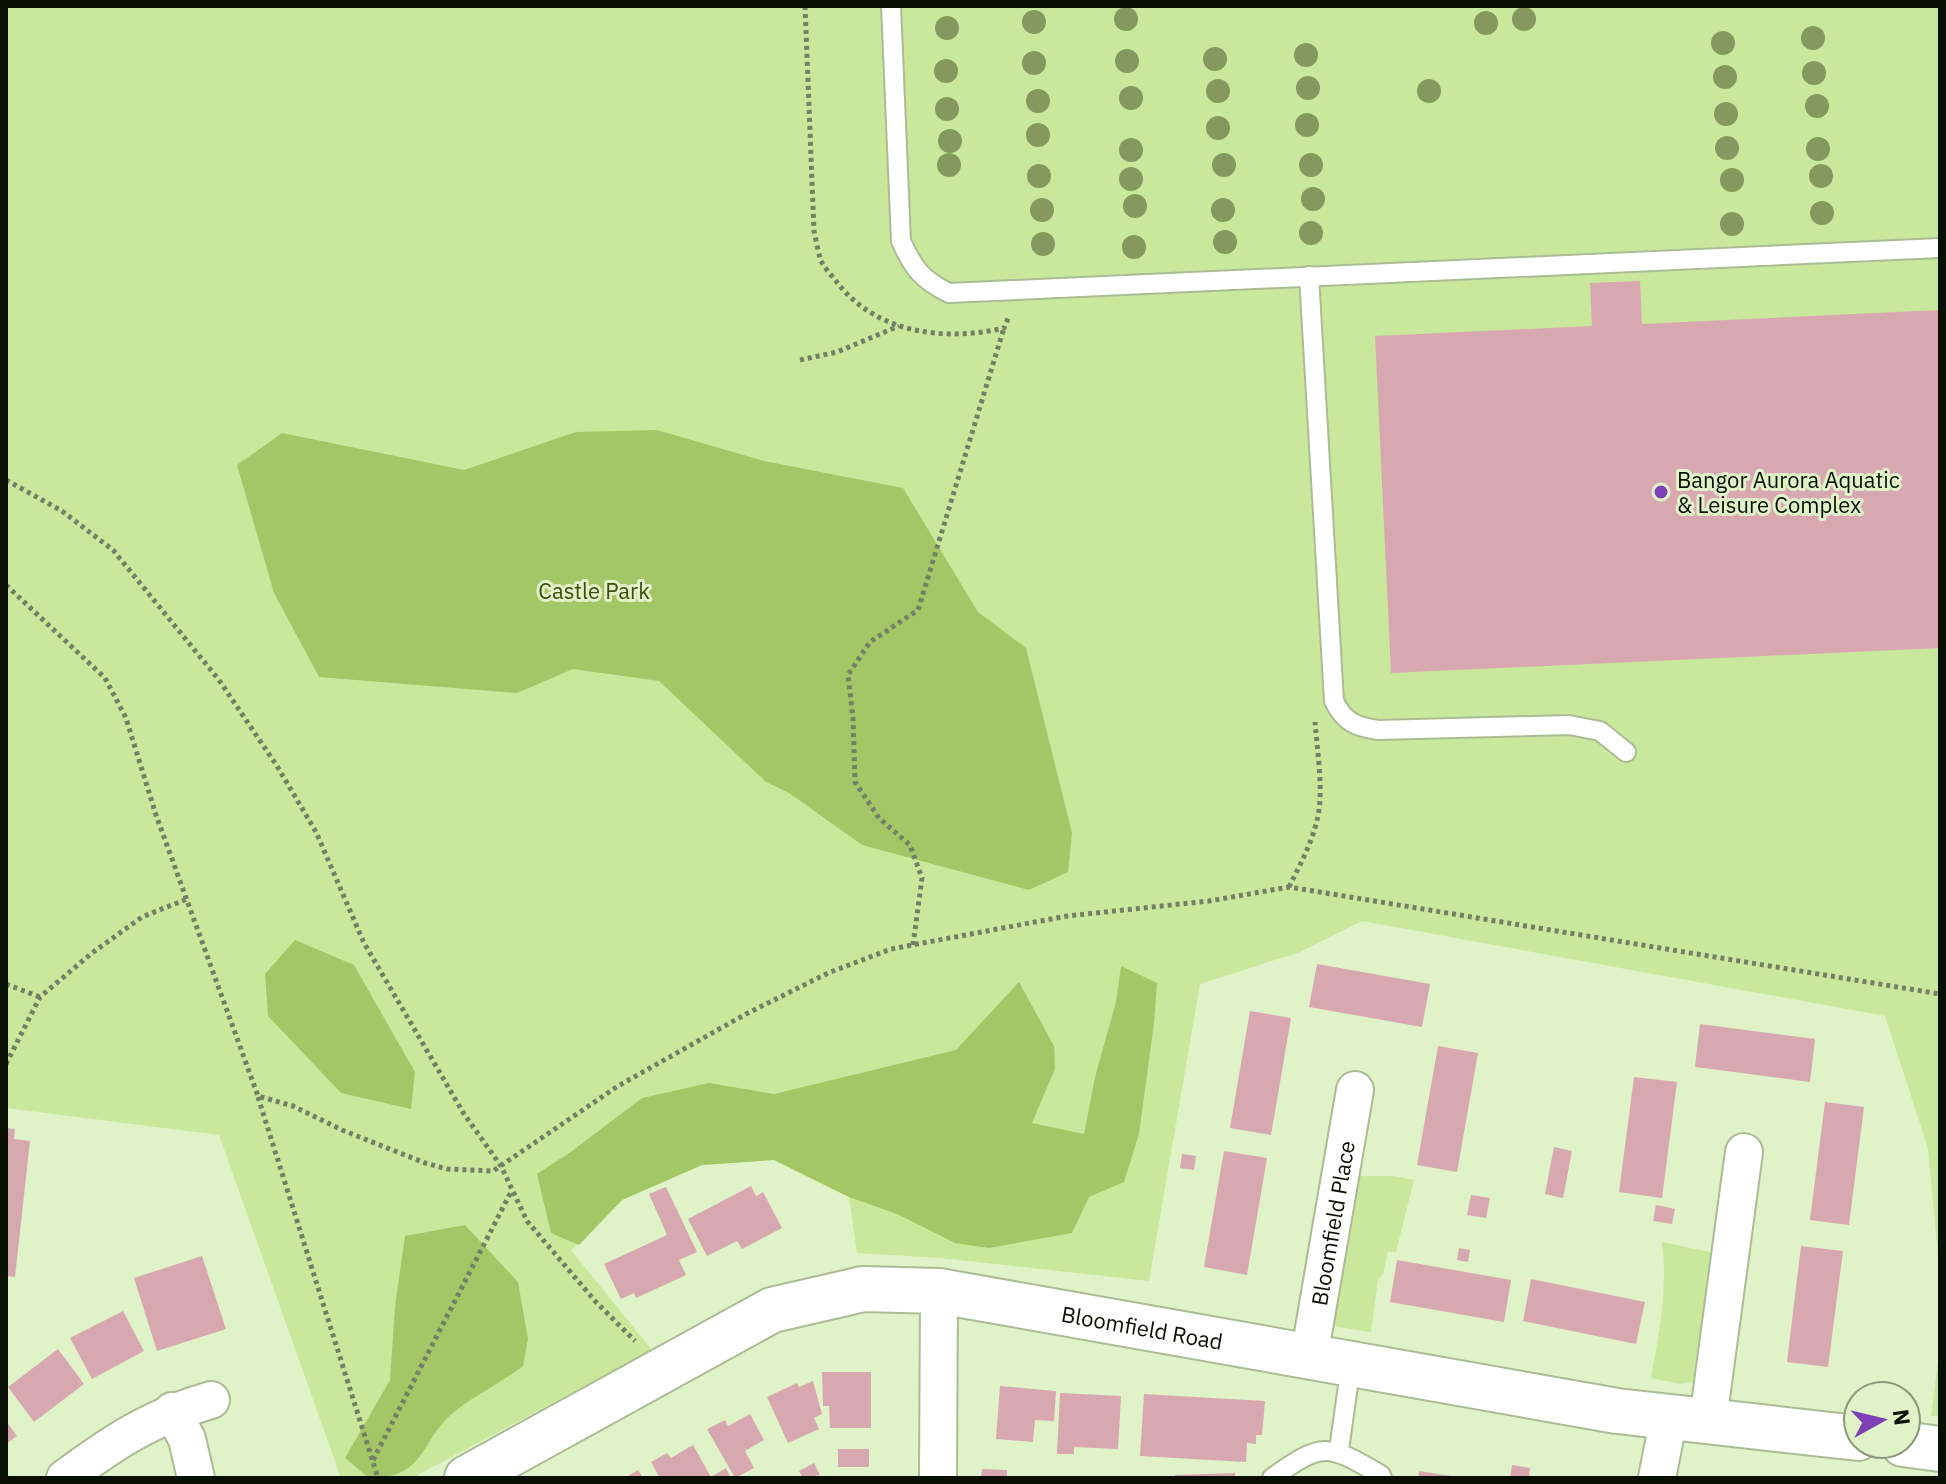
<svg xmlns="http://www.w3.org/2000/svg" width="1946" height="1484" font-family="'IBM Plex Sans',sans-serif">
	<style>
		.green { fill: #cae89c }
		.forest { fill: #a3c766 }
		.building { fill: #d8a8b1 }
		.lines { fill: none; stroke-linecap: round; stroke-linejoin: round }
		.service-casing { stroke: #abbc94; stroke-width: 22 }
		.minor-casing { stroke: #abbc94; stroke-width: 40 }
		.tertiary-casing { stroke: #abbc94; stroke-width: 48 }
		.path { stroke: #748065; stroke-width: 5; stroke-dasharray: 4 4; stroke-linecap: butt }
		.service { stroke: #fff; stroke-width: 18 }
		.minor { stroke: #fff; stroke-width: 36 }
		.tertiary { stroke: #fff; stroke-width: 44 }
		.tree { fill: #85985e }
		.poi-dot { fill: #7f40b5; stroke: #e0f2c8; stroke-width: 3 }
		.labels { text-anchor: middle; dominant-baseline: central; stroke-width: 6; stroke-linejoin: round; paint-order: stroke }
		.poi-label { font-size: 22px; fill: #090f03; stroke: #e0f2c8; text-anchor: start }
		.park-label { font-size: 22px; fill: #3a4f07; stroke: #e0f2c8 }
		.street-label { font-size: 22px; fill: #090f03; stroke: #e0f2c8 }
	</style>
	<rect width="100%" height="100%" fill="#e0f2c8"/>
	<path class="green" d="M 6,6 L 1940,6 L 1940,1279 L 1928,1148 L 1885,1016 L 1362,921 L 1300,952 L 1200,984 L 1149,1281 L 940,1258 L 857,1253 L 849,1197 L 774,1160 L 702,1165 L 622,1200 L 571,1250 L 652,1350 L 412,1478 L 341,1478 L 219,1135 L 6,1108 Z
		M 1355,1176 L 1393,1176 L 1414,1180 L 1396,1252 L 1388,1252 L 1383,1274 L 1378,1279 L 1371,1332 L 1338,1327 L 1331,1323 Z
		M 1662,1242 L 1710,1252 L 1714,1256 L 1696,1381 L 1680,1384 L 1651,1378 C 1659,1333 1668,1289 1662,1242 Z
		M 1940,1344 L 1940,1416 L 1931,1416 Z"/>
	<path class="forest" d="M 657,430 L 764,461 L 903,488 L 978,612 L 1026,648 L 1072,833 L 1068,872 L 1029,890 L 862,845 L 789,793 L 766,782 L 659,681 L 573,669 L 517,693 L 319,677 L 274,593 L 237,465 L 282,433 L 464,470 L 576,432 Z
		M 295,940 L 354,965 L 415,1072 L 411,1109 L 341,1093 L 268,1016 L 265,974 Z
		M 1121,966 L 1157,983 L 1154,1023 L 1139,1134 L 1124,1182 L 1089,1197 L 1072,1233 L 989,1248 L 955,1243 L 897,1214 L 849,1197 L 774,1160 L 702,1165 L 622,1200 L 579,1245 L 551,1233 L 537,1174 L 572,1151 L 642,1098 L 709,1083 L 774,1094 L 956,1050 L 1019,982 L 1054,1046 L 1055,1069 L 1032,1123 L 1084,1134 L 1095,1077 L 1116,1002 Z
		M 465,1225 L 518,1282 L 528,1339 L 523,1366 C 501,1383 475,1395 454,1412 C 419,1441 427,1478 369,1478 L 345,1458 L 390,1380 L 395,1306 L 405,1236 Z"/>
	<path class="building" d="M 1640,281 L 1642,324 L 1940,310 L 1940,648 L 1391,673 L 1375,336 L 1592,326 L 1590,283 Z
		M 1317,964 L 1430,984 L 1422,1027 L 1309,1007 Z
		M 1250,1011 L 1291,1018 L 1271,1135 L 1230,1128 Z
		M 1700,1024 L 1815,1039 L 1810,1082 L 1695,1067 Z
		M 1438,1046 L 1478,1053 L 1457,1172 L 1417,1165 Z
		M 1634,1077 L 1677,1082 L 1662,1198 L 1619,1192 Z
		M 1825,1102 L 1864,1107 L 1849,1225 L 1810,1220 Z
		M 6,1128 L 15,1129 L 14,1139 L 30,1141 L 15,1277 L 6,1276 Z
		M 1554,1147 L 1572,1151 L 1563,1198 L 1545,1194 Z
		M 1224,1151 L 1267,1158 L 1247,1275 L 1204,1267 Z
		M 1182,1154 L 1196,1156 L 1194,1170 L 1180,1168 Z
		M 751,1186 L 756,1196 L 763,1192 L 782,1228 L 742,1249 L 737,1241 L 707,1256 L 688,1219 Z
		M 666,1187 L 697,1252 L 679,1260 L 686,1275 L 636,1298 L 634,1293 L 621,1299 L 604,1264 L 667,1235 L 649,1194 Z
		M 1471,1195 L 1490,1198 L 1486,1218 L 1467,1215 Z
		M 1656,1205 L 1675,1209 L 1672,1224 L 1653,1221 Z
		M 1801,1246 L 1843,1251 L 1828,1367 L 1787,1362 Z
		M 1459,1248 L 1470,1250 L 1468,1262 L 1457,1260 Z
		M 202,1256 L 226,1329 L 157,1351 L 134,1278 Z
		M 1397,1260 L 1511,1280 L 1504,1322 L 1390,1302 Z
		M 1531,1279 L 1645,1302 L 1636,1344 L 1523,1321 Z
		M 123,1311 L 144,1351 L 92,1379 L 70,1338 Z
		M 58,1349 L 84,1384 L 34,1422 L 8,1387 Z
		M 822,1372 L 871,1372 L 871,1428 L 830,1428 L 829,1406 L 823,1406 Z
		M 813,1381 L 822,1414 L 814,1418 L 819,1429 L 788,1443 L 767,1397 L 797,1383 L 799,1387 Z
		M 1000,1386 L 1056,1391 L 1054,1421 L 1035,1420 L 1033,1442 L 996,1439 Z
		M 1060,1393 L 1121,1396 L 1118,1449 L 1074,1447 L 1074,1454 L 1057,1454 Z
		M 1144,1394 L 1265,1401 L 1262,1435 L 1256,1435 L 1256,1444 L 1247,1443 L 1246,1462 L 1140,1456 Z
		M 750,1414 L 764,1440 L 745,1451 L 754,1468 L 735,1478 L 707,1429 L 725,1420 L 728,1426 Z
		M 6,1421 L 17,1436 L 6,1444 Z
		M 693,1445 L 711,1477 L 726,1468 L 731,1478 L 660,1478 L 651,1462 L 667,1453 L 671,1458 Z
		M 838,1449 L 869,1449 L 869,1467 L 838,1467 Z
		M 814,1463 L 820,1475 L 803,1478 L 799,1471 Z
		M 1512,1465 L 1530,1468 L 1529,1478 L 1510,1478 Z
		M 982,1469 L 1007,1470 L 1007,1478 L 981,1478 Z
		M 638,1470 L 643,1478 L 624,1478 Z
		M 1419,1471 L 1451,1476 L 1451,1478 L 1418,1478 Z
		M 1235,1473 L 1235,1478 L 1175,1478 L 1175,1475 Z"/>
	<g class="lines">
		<g class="service-casing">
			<path id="service" d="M 891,6 L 901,241 C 913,268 922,280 949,293 L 1940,248
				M 1309,276 L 1334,701 C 1344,722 1356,727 1378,730 L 1569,725 L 1600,731 L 1626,752
				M 1339,1450 L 1351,1364
				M 1272,1478 C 1324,1441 1327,1444 1381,1475 L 1382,1478"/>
		</g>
		<g class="minor-casing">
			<g id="minor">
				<path id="s1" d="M 1309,1357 L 1355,1090"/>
				<path d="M 172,1411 L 187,1439 L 196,1478"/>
				<path d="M 1708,1420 L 1744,1152"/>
				<path d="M 65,1478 C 114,1442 151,1417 211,1400"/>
				<path d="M 938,1478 L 939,1291"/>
				<path d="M 1657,1478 L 1669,1417"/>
			</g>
		</g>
		<g class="tertiary-casing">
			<g id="tertiary">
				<path d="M 1903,1444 L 1940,1449"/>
				<path id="s2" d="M 467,1478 L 772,1310 L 863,1289 L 939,1291 L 1617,1411 L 1858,1438"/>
			</g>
		</g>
		<path class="path" d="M 805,6 L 814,231 C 816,240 818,252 821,261 C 825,268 831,275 836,281 C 875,333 943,342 1004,328 L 1009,316
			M 800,360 L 837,352 L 899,326
			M 6,480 L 62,511 L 113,550 L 219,680 L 277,766 L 316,832 L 364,943 L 464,1114 L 501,1166 L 527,1221 L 596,1302 L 635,1341
			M 6,585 L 105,678 L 126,718 L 156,815 L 258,1096 L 293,1106 L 342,1130 L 425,1163 L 447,1169 L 493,1171 L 618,1086 L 746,1014 L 828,973 L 891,949 L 1067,916 L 1209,901 L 1289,887 L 1940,994
			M 1289,887 C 1303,859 1319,830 1320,798 C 1321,773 1317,747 1315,722
			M 913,945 L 922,878 L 910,845 L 879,818 L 855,782 L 853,718 L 848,675 L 870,642 L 918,610 L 1004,328
			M 6,984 L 40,997
			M 6,1064 L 40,997 L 92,953 L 142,917 L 187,899
			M 258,1097 L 378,1478
			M 373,1460 L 512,1190"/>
		<use href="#service" class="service"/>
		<use href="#minor" class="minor"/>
		<use href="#tertiary" class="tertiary"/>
	</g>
	<g class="tree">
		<circle cx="1126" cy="19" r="12"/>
		<circle cx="1524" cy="19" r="12"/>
		<circle cx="1034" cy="22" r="12"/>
		<circle cx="1486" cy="23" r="12"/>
		<circle cx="947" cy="28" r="12"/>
		<circle cx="1813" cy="38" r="12"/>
		<circle cx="1723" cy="43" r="12"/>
		<circle cx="1306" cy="55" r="12"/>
		<circle cx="1215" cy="59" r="12"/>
		<circle cx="1127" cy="61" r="12"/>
		<circle cx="1034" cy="63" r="12"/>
		<circle cx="946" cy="71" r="12"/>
		<circle cx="1814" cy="73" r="12"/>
		<circle cx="1725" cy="77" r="12"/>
		<circle cx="1308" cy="88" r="12"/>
		<circle cx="1218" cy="91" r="12"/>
		<circle cx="1429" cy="91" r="12"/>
		<circle cx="1131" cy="98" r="12"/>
		<circle cx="1038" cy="101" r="12"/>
		<circle cx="1817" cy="106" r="12"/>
		<circle cx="947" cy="109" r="12"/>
		<circle cx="1726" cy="114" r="12"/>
		<circle cx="1307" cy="125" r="12"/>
		<circle cx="1218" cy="128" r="12"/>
		<circle cx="1038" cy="135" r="12"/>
		<circle cx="950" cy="141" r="12"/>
		<circle cx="1727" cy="148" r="12"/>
		<circle cx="1818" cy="149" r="12"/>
		<circle cx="1131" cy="150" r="12"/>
		<circle cx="949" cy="165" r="12"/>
		<circle cx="1224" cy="165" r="12"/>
		<circle cx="1311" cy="165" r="12"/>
		<circle cx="1039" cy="176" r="12"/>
		<circle cx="1821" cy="176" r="12"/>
		<circle cx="1131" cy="179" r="12"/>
		<circle cx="1732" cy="180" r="12"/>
		<circle cx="1313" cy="199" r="12"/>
		<circle cx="1135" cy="206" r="12"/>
		<circle cx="1042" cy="210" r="12"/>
		<circle cx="1223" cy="210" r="12"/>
		<circle cx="1822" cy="213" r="12"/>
		<circle cx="1732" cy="224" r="12"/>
		<circle cx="1311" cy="233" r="12"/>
		<circle cx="1225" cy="242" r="12"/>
		<circle cx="1043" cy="244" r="12"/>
		<circle cx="1134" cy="247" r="12"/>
	</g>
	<circle class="poi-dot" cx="1661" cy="492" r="8"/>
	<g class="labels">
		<g class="poi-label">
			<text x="1677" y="479">Bangor Aurora Aquatic<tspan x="1677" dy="25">&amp; Leisure Complex</tspan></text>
		</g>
		<g class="park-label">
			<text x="594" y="590">Castle Park</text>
		</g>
		<g class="street-label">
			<text stroke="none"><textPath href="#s1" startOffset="136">Bloomfield Place</textPath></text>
			<text stroke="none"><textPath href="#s2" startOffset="724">Bloomfield Road</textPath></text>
		</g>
	</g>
	<rect width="1946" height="1484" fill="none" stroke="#090f03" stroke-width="16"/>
	<g transform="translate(1882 1420) rotate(82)"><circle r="38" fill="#e0f2c8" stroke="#8a9779" stroke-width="2"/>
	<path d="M0-6L14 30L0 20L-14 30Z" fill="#7f40b5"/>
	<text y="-12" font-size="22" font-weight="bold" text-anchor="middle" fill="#090f03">N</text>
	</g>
</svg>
